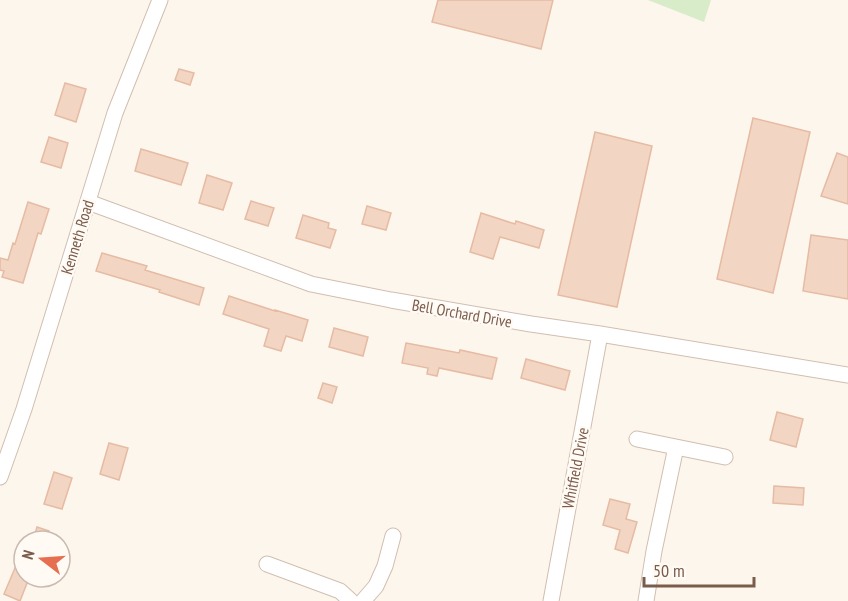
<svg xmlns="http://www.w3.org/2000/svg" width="848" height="601" font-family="'PT Sans Narrow',sans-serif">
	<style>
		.green { fill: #d8ecc9 }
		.building { fill: #f3d5c3; stroke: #e6bba3; stroke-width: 1.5 }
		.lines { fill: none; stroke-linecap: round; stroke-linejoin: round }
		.minor-casing { stroke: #d1beb0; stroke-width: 17 }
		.minor { stroke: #fff; stroke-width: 15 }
		.labels { text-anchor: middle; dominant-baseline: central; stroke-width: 5; stroke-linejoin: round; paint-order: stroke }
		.street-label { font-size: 16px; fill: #7a5c4d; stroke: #fffaf3 }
	</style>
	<rect width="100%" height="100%" fill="#fdf6ec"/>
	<path class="green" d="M 648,0 L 711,0 L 704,22 Z"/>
	<path class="building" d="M 438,0 L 553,0 L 541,49 L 432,22 Z
		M 179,69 L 194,73 L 190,85 L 175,80 Z
		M 65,83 L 86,89 L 76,122 L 55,115 Z
		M 753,118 L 810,132 L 773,293 L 717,279 Z
		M 595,132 L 652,146 L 617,307 L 558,295 Z
		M 49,137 L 68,143 L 61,168 L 41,162 Z
		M 141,149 L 188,163 L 181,185 L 135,171 Z
		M 837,153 L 848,157 L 848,204 L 821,196 Z
		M 207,175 L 232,183 L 223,210 L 199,203 Z
		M 251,201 L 274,208 L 268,226 L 245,219 Z
		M 28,202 L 49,209 L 41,234 L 38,233 L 23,283 L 2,277 L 4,271 L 0,270 L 0,258 L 8,260 L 13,243 L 15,244 Z
		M 367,206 L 391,213 L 386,230 L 362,224 Z
		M 481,213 L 515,224 L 516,221 L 544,230 L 539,248 L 500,237 L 493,259 L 470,252 Z
		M 303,215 L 329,223 L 328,228 L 336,230 L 330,248 L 296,238 Z
		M 811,235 L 848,240 L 848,299 L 803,291 Z
		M 102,253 L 147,266 L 145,270 L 204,288 L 199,305 L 159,292 L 160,290 L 96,271 Z
		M 229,296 L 275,311 L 275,310 L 308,320 L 302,341 L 286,336 L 281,351 L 264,346 L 269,329 L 223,314 Z
		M 334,328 L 368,337 L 363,356 L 329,347 Z
		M 406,343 L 459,353 L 460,350 L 497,358 L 492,379 L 439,368 L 437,376 L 427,374 L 428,368 L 402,363 Z
		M 526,359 L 570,371 L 565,390 L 521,378 Z
		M 323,383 L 337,387 L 332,403 L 318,398 Z
		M 777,412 L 803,419 L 796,447 L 770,440 Z
		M 109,443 L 128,448 L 119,480 L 100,474 Z
		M 54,472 L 72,478 L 62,509 L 44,504 Z
		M 774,486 L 804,488 L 803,505 L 773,503 Z
		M 610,499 L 630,504 L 626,519 L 637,522 L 628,553 L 615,549 L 620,530 L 603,525 Z
		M 37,527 L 49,531 L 45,541 L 33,541 Z
		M 23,549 L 24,577 L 29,578 L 20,601 L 4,594 Z"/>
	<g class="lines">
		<g class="minor-casing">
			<path id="minor" d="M 88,202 L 311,284 L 391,300 L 531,324 L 600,334 L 848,375
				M 637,439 L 676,447
				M 0,477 L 24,409 L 115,113 L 160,0
				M 267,564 L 340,591 L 351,601
				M 363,601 L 376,586 L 385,566 L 393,536
				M 551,601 L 600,334
				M 646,601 L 654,551 L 676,447 L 725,457"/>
		</g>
		<use href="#minor" class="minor"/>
	</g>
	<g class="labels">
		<g class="street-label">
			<text transform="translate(77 237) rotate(-73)">Kenneth Road</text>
			<text transform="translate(462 313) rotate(10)">Bell Orchard Drive</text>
			<text transform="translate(575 468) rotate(-79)">Whitfield Drive</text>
		</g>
	</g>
	<g transform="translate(42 559) rotate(287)"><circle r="28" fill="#fffaf3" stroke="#cabbb1" stroke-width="1.5"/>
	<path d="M0-4.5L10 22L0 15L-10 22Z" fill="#e76f51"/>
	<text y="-9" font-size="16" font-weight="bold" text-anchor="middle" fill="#7a5c4d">N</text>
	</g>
	<path d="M644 577v9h110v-9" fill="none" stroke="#7a5c4d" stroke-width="3"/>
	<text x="653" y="577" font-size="18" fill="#7a5c4d" stroke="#fffaf3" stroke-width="4.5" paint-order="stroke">50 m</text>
</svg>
